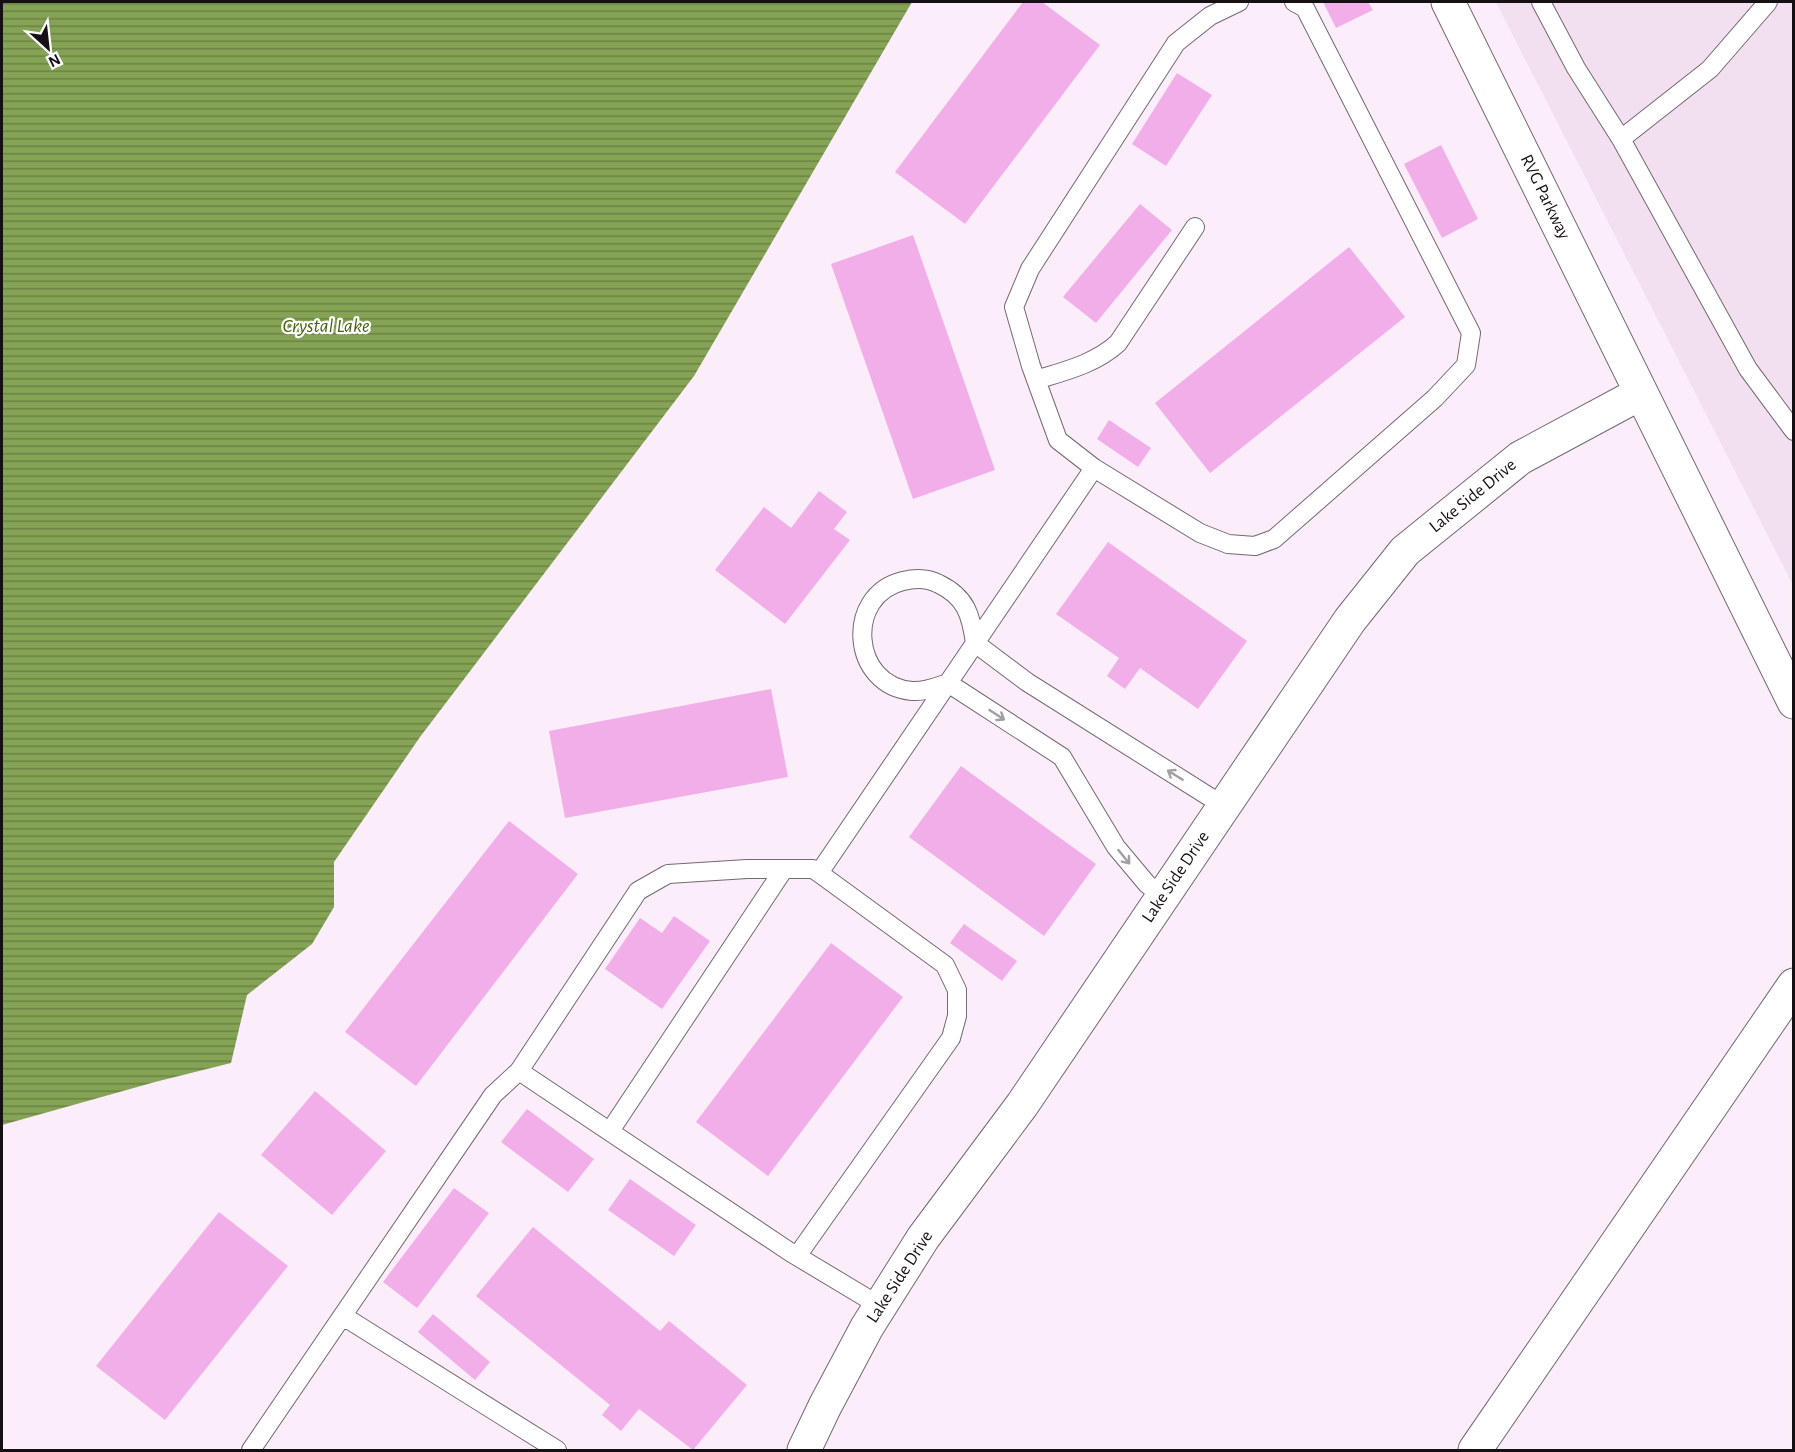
<svg xmlns="http://www.w3.org/2000/svg" width="1795" height="1452" font-family="'Alegreya Sans',sans-serif">
	<style>
		.built { fill: #f2dff0 }
		.water { fill: url(#water-rules) }
		.building { fill: #f2aee9 }
		.lines { fill: none; stroke-linecap: round; stroke-linejoin: round }
		.lane-casing { stroke: #746872; stroke-width: 20 }
		.street-casing { stroke: #746872; stroke-width: 35 }
		.lane { stroke: #fff; stroke-width: 18 }
		.street { stroke: #fff; stroke-width: 33 }
		.oneway { stroke: #a19fa1 }
		.labels { text-anchor: middle; dominant-baseline: central; stroke-width: 4.5; stroke-linejoin: round; paint-order: stroke }
		.street-label { font-size: 18px; fill: #151014; stroke: #fff }
		.water-label { font-size: 20px; font-style: italic; fill: #476108; stroke: #fff }
	</style>
	<defs>
		<pattern id="water-rules" width="6" height="5" patternUnits="userSpaceOnUse" patternTransform="scale(1.5)"><rect width="6" height="5" fill="#85a355"/><path d="M0 2.5h6" fill="none" stroke="#6c8345"/></pattern>
	</defs>
	<rect width="100%" height="100%" fill="#fbedf9"/>
	<path class="built" d="M 1496,2 L 1793,2 L 1793,585 Z"/>
	<path class="water" d="M 2,2 L 912,2 L 694,376 L 420,737 L 334,862 L 334,907 L 312,944 L 247,995 L 231,1063 L 155,1082 L 2,1125 Z"/>
	<path class="building" d="M 1023,2 L 1042,2 L 1100,45 L 965,224 L 895,172 Z
		M 1323,2 L 1368,2 L 1373,10 L 1336,28 Z
		M 1177,73 L 1212,95 L 1166,166 L 1132,144 Z
		M 1441,145 L 1478,219 L 1442,238 L 1404,164 Z
		M 1140,204 L 1172,230 L 1096,323 L 1063,297 Z
		M 913,235 L 995,470 L 913,499 L 831,264 Z
		M 1349,247 L 1405,317 L 1210,473 L 1155,403 Z
		M 1109,420 L 1151,448 L 1138,467 L 1097,439 Z
		M 819,491 L 847,512 L 834,529 L 850,540 L 785,624 L 715,570 L 764,507 L 791,528 Z
		M 1108,542 L 1247,641 L 1198,709 L 1140,668 L 1125,689 L 1107,676 L 1119,658 L 1056,614 Z
		M 771,689 L 788,777 L 565,818 L 549,731 Z
		M 961,766 L 1096,864 L 1044,936 L 909,837 Z
		M 509,821 L 578,874 L 416,1086 L 345,1032 Z
		M 674,916 L 710,941 L 662,1009 L 605,969 L 640,918 L 662,933 Z
		M 964,924 L 1017,961 L 1002,981 L 950,943 Z
		M 831,943 L 903,997 L 768,1176 L 696,1122 Z
		M 315,1091 L 386,1151 L 332,1215 L 261,1155 Z
		M 527,1109 L 594,1159 L 568,1192 L 501,1142 Z
		M 630,1179 L 696,1225 L 674,1256 L 608,1210 Z
		M 454,1188 L 489,1213 L 417,1308 L 383,1282 Z
		M 219,1212 L 288,1266 L 165,1420 L 96,1366 Z
		M 533,1227 L 660,1331 L 669,1321 L 747,1385 L 693,1450 L 639,1409 L 621,1431 L 602,1415 L 610,1405 L 476,1296 Z
		M 433,1314 L 490,1362 L 475,1380 L 418,1332 Z"/>
	<g class="lines">
		<g class="lane-casing">
			<path id="lane" d="M 1239,2 L 1210,16 L 1176,43 L 1030,269 L 1014,307 L 1031,366 L 1058,440 L 1094,468 L 1200,533 L 1228,544 L 1255,546 L 1274,539 L 1435,398 L 1466,365 L 1471,333 L 1305,8 L 1294,2
				M 1541,2 L 1576,68 L 1621,139 L 1748,369 L 1794,431
				M 1621,139 L 1710,69 L 1768,2
				M 1036,380 C 1065,371 1095,364 1118,343 L 1195,227
				M 819,873 L 1094,468
				M 1163,897 L 1147,884 L 1116,847 L 1062,757 L 948,683 C 936,687 925,692 912,691 C 851,686 844,595 903,581 C 915,578 928,578 939,584 C 966,597 971,615 975,643 L 1027,682 L 1224,806
				M 519,1071 L 638,891 L 668,874 L 747,869 L 813,869 L 819,873 L 945,965 L 957,990 L 957,1016 L 951,1038 L 797,1256
				M 610,1131 L 784,869
				M 343,1316 L 557,1450
				M 251,1450 L 493,1095 L 519,1071 L 790,1252 L 880,1306"/>
		</g>
		<g class="street-casing">
			<path id="street" d="M 1448,2 L 1794,702
				M 804,1450 L 825,1406 L 867,1327 L 923,1238 L 1022,1105 L 1350,620 L 1405,551 L 1520,458 L 1641,393
				M 1475,1450 L 1794,985"/>
		</g>
		<use href="#lane" class="lane"/>
		<use href="#street" class="street"/>
	</g>
	<defs><path id="oneway-shaft" d="M-6 0H5M1.5-3L5.5 0L1.5 3" fill="none" stroke-width="1.6" stroke-linecap="round" stroke-linejoin="round" transform="scale(1.5)"/></defs>
	<g class="oneway">
		<use href="#oneway-shaft" transform="translate(997 715) rotate(33)"/>
		<use href="#oneway-shaft" transform="translate(1175 775) rotate(-148)"/>
		<use href="#oneway-shaft" transform="translate(1124 857) rotate(51)"/>
	</g>
	<g class="labels">
		<g class="street-label">
			<text transform="translate(1545 197) rotate(64)">RVG Parkway</text>
			<text transform="translate(1473 496) rotate(-39)">Lake Side Drive</text>
			<text transform="translate(1176 877) rotate(-56)">Lake Side Drive</text>
			<text transform="translate(900 1277) rotate(-57)">Lake Side Drive</text>
		</g>
		<g class="water-label">
			<text x="326" y="326">Crystal Lake</text>
		</g>
	</g>
	<rect width="1795" height="1452" fill="none" stroke="#151014" stroke-width="6"/>
	<g transform="translate(48 48) rotate(153)" stroke="#ffffff" stroke-width="4.5" paint-order="stroke">
	<path d="M0-4.5L10 22L0 15L-10 22Z" fill="#151014"/>
	<text y="-9" font-size="16" font-weight="bold" text-anchor="middle" fill="#151014">N</text>
	</g>
</svg>
